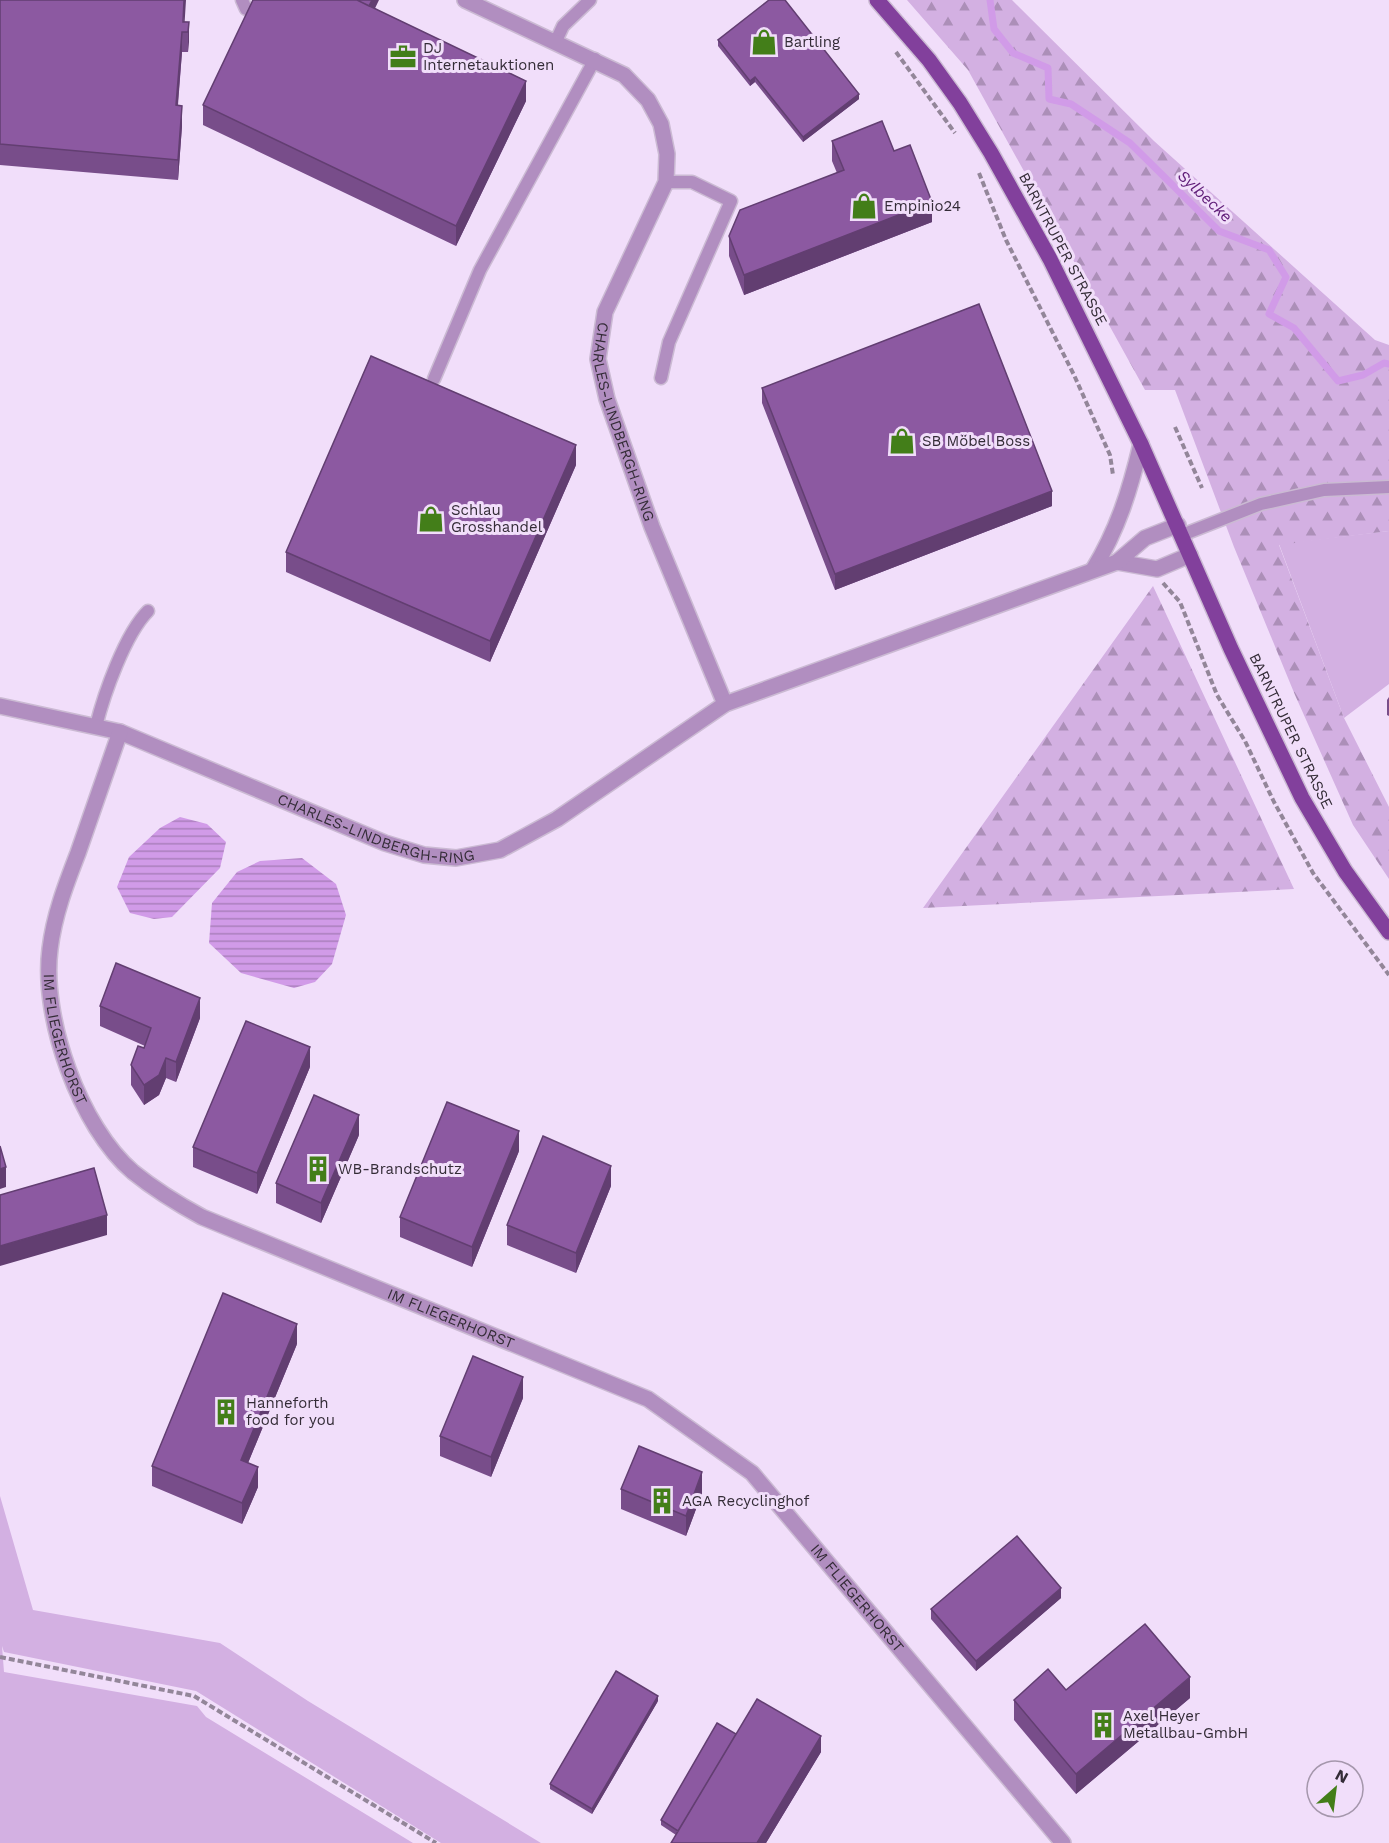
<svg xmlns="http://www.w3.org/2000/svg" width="1389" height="1843" font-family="'Work Sans',sans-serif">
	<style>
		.green { fill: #d3b0e2 }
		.forest { fill: url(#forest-firs) }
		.water { fill: url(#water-rules) }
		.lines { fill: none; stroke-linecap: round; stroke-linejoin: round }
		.stream { stroke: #d19be8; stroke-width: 7 }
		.service-casing { stroke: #cbbad3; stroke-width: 15 }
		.minor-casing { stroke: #cbbad3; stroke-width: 18 }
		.primary-casing { stroke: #cbbad3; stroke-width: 18 }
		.path { stroke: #938699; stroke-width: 4; stroke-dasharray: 6 3; stroke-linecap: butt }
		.service { stroke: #b18ec0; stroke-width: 12 }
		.minor { stroke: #b18ec0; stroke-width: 15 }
		.primary { stroke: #82409c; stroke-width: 15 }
		.wall { fill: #784d8a }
		.shaded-wall { fill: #623e71 }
		.building { fill: #8c59a1; stroke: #623e71; stroke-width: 1.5 }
		.labels { text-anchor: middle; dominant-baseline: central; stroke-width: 6; stroke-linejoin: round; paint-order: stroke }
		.poi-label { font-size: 15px; fill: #342c37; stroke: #f1defa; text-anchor: start }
		.street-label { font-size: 15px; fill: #342c37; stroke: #f1defa }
		.water-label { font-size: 16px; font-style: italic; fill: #62207a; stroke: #f1defa }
	</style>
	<defs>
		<pattern id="forest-firs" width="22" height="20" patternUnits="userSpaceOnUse" patternTransform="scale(1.5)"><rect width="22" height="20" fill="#d3b0e2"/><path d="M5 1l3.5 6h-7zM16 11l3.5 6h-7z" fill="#ac8fb8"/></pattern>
		<pattern id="water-rules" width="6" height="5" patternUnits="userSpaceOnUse" patternTransform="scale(1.5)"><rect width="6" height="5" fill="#d19be8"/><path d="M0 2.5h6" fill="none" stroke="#aa7fbd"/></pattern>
	</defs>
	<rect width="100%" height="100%" fill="#f1defa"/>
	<path class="green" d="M 1389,531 L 1389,684 L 1344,718 L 1279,544 Z
		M 0,1496 L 33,1610 L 220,1643 L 308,1701 L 541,1843 L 441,1843 L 196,1691 L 4,1652 L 2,1646 L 4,1672 L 197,1706 L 206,1717 L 413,1843 L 0,1843 Z"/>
	<path class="forest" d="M 907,0 L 1012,0 L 1154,141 L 1375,340 L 1389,345 L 1389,531 L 1279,545 L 1344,718 L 1389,807 L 1389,879 L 1353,825 L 1295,695 L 1234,547 L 1175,390 L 1145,390 L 968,70 Z
		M 1153,586 L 1294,889 L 923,908 Z"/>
	<path class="water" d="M 180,817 L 207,824 L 226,842 L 220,868 L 172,917 L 154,919 L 130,913 L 117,887 L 129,857 L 160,828 Z
		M 302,858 L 336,884 L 346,915 L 332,964 L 315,982 L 294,988 L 241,973 L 209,943 L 212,903 L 237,872 L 260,861 Z"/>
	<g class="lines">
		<path class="stream" d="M 990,0 L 994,29 L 1013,53 L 1048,68 L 1049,99 L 1071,104 L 1130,143 L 1219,231 L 1269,250 L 1286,277 L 1269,314 L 1294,328 L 1338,381 L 1363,375 L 1384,363 L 1389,364"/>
		<g class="service-casing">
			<path id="service" d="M 242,0 L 246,9
				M 556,41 L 563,26 L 590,0
				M 661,378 L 669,342 L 731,201 L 692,182 L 666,182
				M 434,379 L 480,270 L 595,59
				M 1182,535 L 1261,504 L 1324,490 L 1389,487
				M 96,726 C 104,694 125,634 148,611"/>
		</g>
		<g class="minor-casing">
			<g id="minor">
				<path id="s1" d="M 465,0 L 624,75 L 648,100 L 661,124 L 667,154 L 666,182 L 605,312 L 598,359 L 607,399 L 652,527 L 725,704"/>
				<path d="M 1117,562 L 1157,569 L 1190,555"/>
				<path d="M 1093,570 C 1118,529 1130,490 1141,444"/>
				<path id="s2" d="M 0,706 L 120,732 L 385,843 L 424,855 L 456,858 L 500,850 L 557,819 L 725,704 L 1117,562 L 1145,538 L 1178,525"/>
				<path id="s3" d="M 120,732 C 106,773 92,813 78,853 C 66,884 54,915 50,949 C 41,1018 80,1127 133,1172 C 154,1189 178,1204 202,1217 L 648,1399 L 752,1473 L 1063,1843"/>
			</g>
		</g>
		<g class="primary-casing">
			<path id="primary" d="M 877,0 L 929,60 L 960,103 L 991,153 L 1050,259 L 1141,444 L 1231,649 L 1302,798 L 1345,871 L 1389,932"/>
		</g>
		<path class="path" d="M 896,52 L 955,133
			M 979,173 L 1006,240 L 1074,375 L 1110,455 L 1113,475
			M 1175,427 L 1202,488
			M 1163,583 L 1180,602 L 1217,695 L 1245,741 L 1274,802 L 1313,873 L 1389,975
			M 0,1657 L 194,1696 L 436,1843"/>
		<use href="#service" class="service"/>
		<use href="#minor" class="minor"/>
		<use href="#primary" class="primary"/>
	</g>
	<path class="wall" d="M 0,0 L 189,22 L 188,52 L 182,52 L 178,105 L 182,126 L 178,180 L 0,165 Z
		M 375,8 L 526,101 L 456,246 L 203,125 L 203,105 Z
		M 718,40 L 859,99 L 803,142 L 755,82 L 750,86 L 718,46 Z
		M 832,141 L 894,151 L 932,222 L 744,295 L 729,256 L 729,236 L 837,173 L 832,161 Z
		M 762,388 L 1052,506 L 835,590 L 762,403 Z
		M 576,465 L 490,662 L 286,572 L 286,552 Z
		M 1389,697 L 1389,716 L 1387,715 L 1387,700 Z
		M 100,1006 L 200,1018 L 176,1082 L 166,1078 L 159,1095 L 144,1105 L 131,1085 L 131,1065 L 145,1046 L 100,1026 Z
		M 310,1067 L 257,1194 L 193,1167 L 193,1147 Z
		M 359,1135 L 321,1223 L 276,1203 L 276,1183 Z
		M 519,1151 L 472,1267 L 400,1237 L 400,1217 Z
		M 611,1186 L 576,1273 L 507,1245 L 507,1225 Z
		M 297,1344 L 248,1463 L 258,1487 L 242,1524 L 152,1486 L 152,1466 Z
		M 523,1398 L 491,1477 L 440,1456 L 440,1436 Z
		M 621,1489 L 702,1493 L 686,1536 L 621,1509 Z
		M 1061,1598 L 976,1671 L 931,1619 L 931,1609 Z
		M 1066,1690 L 1190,1698 L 1076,1794 L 1014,1720 L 1014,1700 Z
		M 658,1701 L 592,1814 L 550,1789 L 550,1784 Z
		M 736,1734 L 821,1752 L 766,1843 L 671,1843 L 676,1835 L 661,1825 L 661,1820 Z"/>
	<path class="shaded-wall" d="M 184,0 L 186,0 L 184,32 L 183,32 Z
		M 372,0 L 379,0 L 367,25 L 367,10 Z
		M 189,22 L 189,42 L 188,52 L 188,32 Z
		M 182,32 L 182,52 L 176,125 L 176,105 Z
		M 755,77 L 755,82 L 750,86 L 750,81 Z
		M 526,81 L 526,101 L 456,246 L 456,226 Z
		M 859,94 L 859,99 L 803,142 L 803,137 Z
		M 182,106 L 182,126 L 178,180 L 178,160 Z
		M 932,202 L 932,222 L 744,295 L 744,275 Z
		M 576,445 L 576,465 L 490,662 L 490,641 Z
		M 1052,491 L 1052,506 L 835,590 L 835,574 Z
		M 200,998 L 200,1018 L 176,1082 L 176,1062 Z
		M 310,1047 L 310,1067 L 257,1194 L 257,1173 Z
		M 166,1058 L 166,1078 L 159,1095 L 144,1105 L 144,1085 Z
		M 359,1115 L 359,1135 L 321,1223 L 321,1203 Z
		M 519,1131 L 519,1151 L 472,1267 L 472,1247 Z
		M 611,1166 L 611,1186 L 576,1273 L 576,1253 Z
		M 6,1167 L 6,1187 L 0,1189 L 0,1169 Z
		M 107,1215 L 107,1235 L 0,1266 L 0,1246 Z
		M 297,1324 L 297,1344 L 241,1480 L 241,1460 Z
		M 523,1377 L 523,1398 L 491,1477 L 491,1457 Z
		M 258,1467 L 258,1487 L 242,1524 L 242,1503 Z
		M 702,1472 L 702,1493 L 686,1536 L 686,1516 Z
		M 1061,1588 L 1061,1598 L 976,1671 L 976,1661 Z
		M 1190,1677 L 1190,1698 L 1076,1794 L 1076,1774 Z
		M 658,1696 L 658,1701 L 592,1814 L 592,1809 Z
		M 821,1736 L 821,1752 L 766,1843 L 757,1843 Z"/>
	<path class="building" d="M 0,0 L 184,0 L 183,22 L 189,22 L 188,32 L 182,32 L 176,105 L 182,106 L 178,160 L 0,144 Z
		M 253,0 L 357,0 L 526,81 L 456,226 L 203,105 Z
		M 357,0 L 372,0 L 369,6 Z
		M 769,0 L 785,0 L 859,94 L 803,137 L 755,77 L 750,81 L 718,40 Z
		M 882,121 L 894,151 L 910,145 L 932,202 L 744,275 L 729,236 L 740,210 L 844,170 L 832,141 Z
		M 979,304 L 1052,491 L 835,574 L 762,388 Z
		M 371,356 L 576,445 L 490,641 L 286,552 Z
		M 116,963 L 200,998 L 176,1062 L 166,1058 L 159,1075 L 144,1085 L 131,1065 L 138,1046 L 144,1048 L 151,1028 L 100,1006 Z
		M 246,1021 L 310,1047 L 257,1173 L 193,1147 Z
		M 314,1095 L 359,1115 L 321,1203 L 276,1183 Z
		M 447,1102 L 519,1131 L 472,1247 L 400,1217 Z
		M 543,1136 L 611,1166 L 576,1253 L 507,1225 Z
		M 0,1146 L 6,1167 L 0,1169 Z
		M 94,1168 L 107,1215 L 0,1246 L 0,1195 Z
		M 223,1293 L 297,1324 L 241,1460 L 258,1467 L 242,1503 L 152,1466 Z
		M 473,1356 L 523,1377 L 491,1457 L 440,1436 Z
		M 639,1446 L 702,1472 L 686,1516 L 621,1489 Z
		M 1017,1536 L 1061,1588 L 976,1661 L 931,1609 Z
		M 1145,1624 L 1190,1677 L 1076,1774 L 1014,1700 L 1048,1669 L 1066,1690 Z
		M 616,1671 L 658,1696 L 592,1809 L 550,1784 Z
		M 757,1699 L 821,1736 L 757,1843 L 671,1843 Z
		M 717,1723 L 736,1734 L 678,1831 L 661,1820 Z"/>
	<defs>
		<g id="shop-bare" transform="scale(2.07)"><path d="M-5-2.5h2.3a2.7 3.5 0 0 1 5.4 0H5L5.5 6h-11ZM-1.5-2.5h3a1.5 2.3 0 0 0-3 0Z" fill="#437e19" stroke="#f1defa" stroke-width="2.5" paint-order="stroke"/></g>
		<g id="office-bare" transform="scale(2.07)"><path d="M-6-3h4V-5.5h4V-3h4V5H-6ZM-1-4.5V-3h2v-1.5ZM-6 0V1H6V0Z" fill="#437e19" stroke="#f1defa" stroke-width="2.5" paint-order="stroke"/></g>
		<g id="building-bare" transform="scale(2.07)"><path d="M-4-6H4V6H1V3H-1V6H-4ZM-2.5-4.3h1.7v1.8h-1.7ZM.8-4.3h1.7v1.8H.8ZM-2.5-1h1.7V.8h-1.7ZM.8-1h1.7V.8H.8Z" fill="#437e19" stroke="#f1defa" stroke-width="2.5" paint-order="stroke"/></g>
	</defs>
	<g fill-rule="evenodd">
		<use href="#shop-bare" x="764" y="42"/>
		<use href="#office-bare" x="403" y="57"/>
		<use href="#shop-bare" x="864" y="206"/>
		<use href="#shop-bare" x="902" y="441"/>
		<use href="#shop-bare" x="431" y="519"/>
		<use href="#building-bare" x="318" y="1169"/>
		<use href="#building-bare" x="226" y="1412"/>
		<use href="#building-bare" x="662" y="1501"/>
		<use href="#building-bare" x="1103" y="1725"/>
	</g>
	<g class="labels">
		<g class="poi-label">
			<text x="784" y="42">Bartling</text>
			<text x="423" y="48">DJ<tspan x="423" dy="17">Internetauktionen</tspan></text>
			<text x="884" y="206">Empinio24</text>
			<text x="922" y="441">SB Möbel Boss</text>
			<text x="451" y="510">Schlau<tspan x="451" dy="17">Grosshandel</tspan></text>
			<text x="338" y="1169">WB-Brandschutz</text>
			<text x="246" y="1403">Hanneforth<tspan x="246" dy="17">food for you</tspan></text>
			<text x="682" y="1501">AGA Recyclinghof</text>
			<text x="1123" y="1716">Axel Heyer<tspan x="1123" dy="17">Metallbau-GmbH</tspan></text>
		</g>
		<g class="street-label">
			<text transform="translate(1063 249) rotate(62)">BARNTRUPER STRASSE</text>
			<text stroke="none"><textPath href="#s1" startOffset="554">CHARLES-LINDBERGH-RING</textPath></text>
			<text transform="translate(1291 731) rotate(64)">BARNTRUPER STRASSE</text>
			<text stroke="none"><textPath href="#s2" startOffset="398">CHARLES-LINDBERGH-RING</textPath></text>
			<text stroke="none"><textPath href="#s3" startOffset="321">IM FLIEGERHORST</textPath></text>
			<text stroke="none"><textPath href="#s3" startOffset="825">IM FLIEGERHORST</textPath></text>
			<text stroke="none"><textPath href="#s3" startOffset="1329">IM FLIEGERHORST</textPath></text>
		</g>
		<g class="water-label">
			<text transform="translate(1205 196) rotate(43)">Sylbecke</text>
		</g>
	</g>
	<g transform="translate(1335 1789) rotate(28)"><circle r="28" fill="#f1defa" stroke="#a597ac" stroke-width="1.5"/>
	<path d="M0-4.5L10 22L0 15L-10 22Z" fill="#437e19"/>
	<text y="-9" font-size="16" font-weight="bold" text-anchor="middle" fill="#342c37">N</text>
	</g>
</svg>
